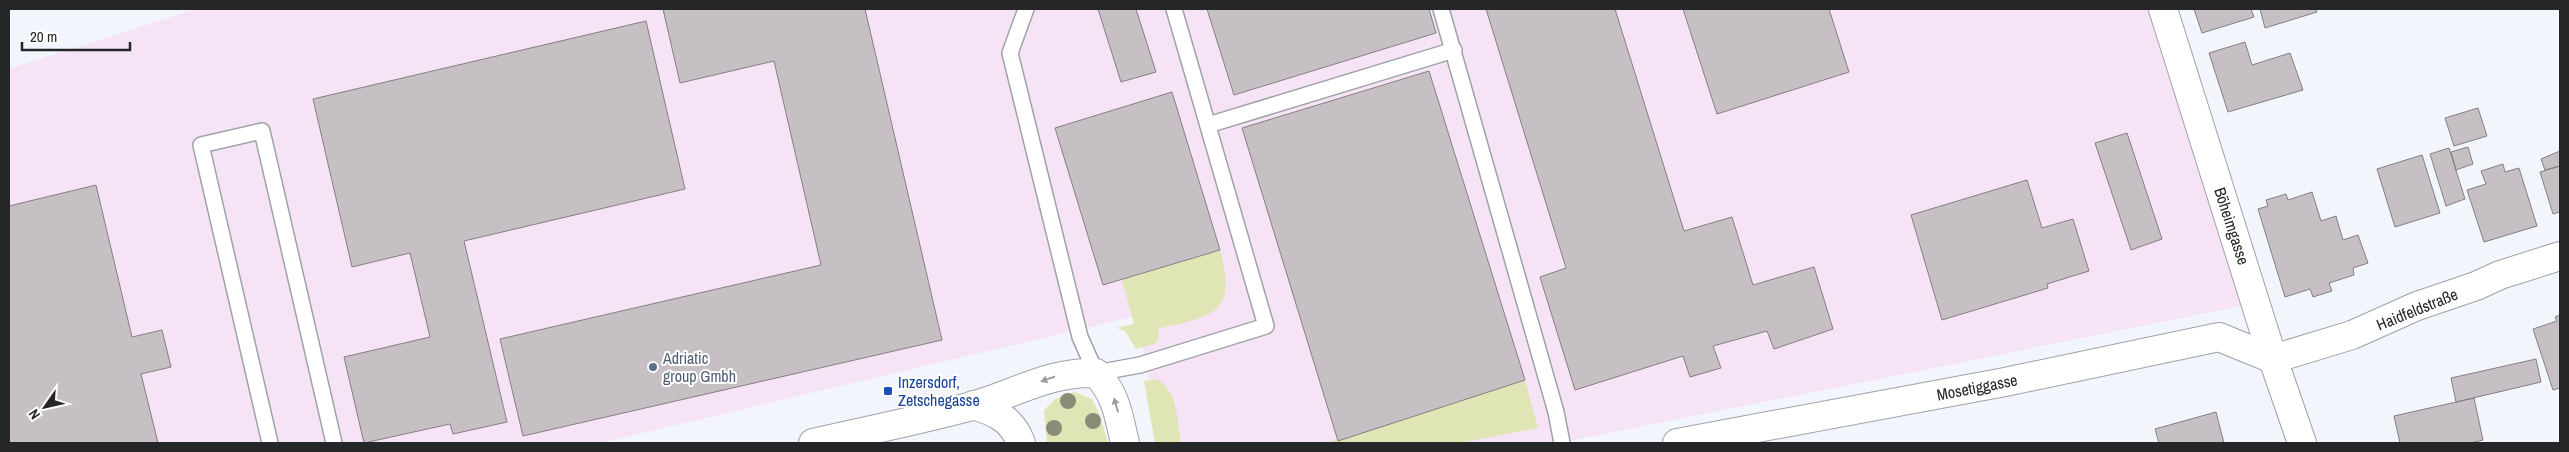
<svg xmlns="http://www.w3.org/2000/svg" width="2569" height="452" font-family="'Archivo Narrow',sans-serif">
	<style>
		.industrial { fill: #f6e4f6 }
		.green { fill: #e0e5b6 }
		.building { fill: #c6c0c4; stroke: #857f83 }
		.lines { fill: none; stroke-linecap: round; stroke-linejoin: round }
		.lane-casing { stroke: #9fa2a8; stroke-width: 18 }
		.street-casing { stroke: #9fa2a8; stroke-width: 30 }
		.lane { stroke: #fff; stroke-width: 15 }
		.street { stroke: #fff; stroke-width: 28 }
		.tree { fill: #8a8c77 }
		.oneway { fill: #9d9d9e }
		.service-dot { fill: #5c6f8a; stroke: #fff; stroke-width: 2 }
		.transit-dot { fill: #1a4fb4; stroke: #fff; stroke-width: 2 }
		.labels { text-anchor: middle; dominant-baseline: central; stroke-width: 4; stroke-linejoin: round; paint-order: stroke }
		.street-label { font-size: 16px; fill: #252628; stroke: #fff }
		.service-label { font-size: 16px; fill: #4e5e75; stroke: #fff; text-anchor: start }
		.transit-label { font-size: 16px; fill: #164399; stroke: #fff; text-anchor: start }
	</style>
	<rect width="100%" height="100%" fill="#f2f5fc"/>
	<path class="industrial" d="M 196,9 L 2163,9 L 2257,303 L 1558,443 L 1162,443 L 1136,316 L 600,443 L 9,443 L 9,69 Z"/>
	<path class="green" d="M 1220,250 C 1238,314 1213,316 1158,329 L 1159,336 L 1155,344 L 1136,349 L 1125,331 L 1117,328 L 1134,324 L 1122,280 Z
		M 1156,379 C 1178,389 1177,421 1181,443 L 1155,443 L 1144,381 Z
		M 1525,380 L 1538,428 L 1459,443 L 1325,443 Z
		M 1075,392 L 1092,399 L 1099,413 L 1108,443 L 1047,443 L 1044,411 C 1053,399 1060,395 1075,392 Z"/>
	<path class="building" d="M 663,9 L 865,9 L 942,340 L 523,436 L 500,339 L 821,265 L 774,61 L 680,83 Z
		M 1098,9 L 1136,9 L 1156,72 L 1121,82 Z
		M 1207,9 L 1429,9 L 1436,33 L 1234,95 Z
		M 1486,9 L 1615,9 L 1684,231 L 1732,217 L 1753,285 L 1814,267 L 1833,329 L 1774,349 L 1767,331 L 1713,346 L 1721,368 L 1690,377 L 1683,356 L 1575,390 L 1540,277 L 1566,268 Z
		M 1683,9 L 1829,9 L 1849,72 L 1717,114 Z
		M 2194,9 L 2251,9 L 2254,17 L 2202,33 Z
		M 2260,9 L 2316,9 L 2317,12 L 2265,28 Z
		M 646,21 L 685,189 L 464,241 L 507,422 L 453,434 L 450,424 L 364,443 L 344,357 L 430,337 L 410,253 L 352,267 L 313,99 Z
		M 2245,42 L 2252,65 L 2290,53 L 2303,90 L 2228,112 L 2209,53 Z
		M 1429,71 L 1525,380 L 1338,441 L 1242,128 Z
		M 1172,92 L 1220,250 L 1103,285 L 1055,128 Z
		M 2478,108 L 2487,136 L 2454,146 L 2445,118 Z
		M 2127,133 L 2162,239 L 2131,250 L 2095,143 Z
		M 2468,147 L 2473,164 L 2456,170 L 2451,152 Z
		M 2449,148 L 2465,199 L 2446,206 L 2430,154 Z
		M 2560,151 L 2560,166 L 2545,170 L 2541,159 Z
		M 2422,155 L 2440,213 L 2395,227 L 2377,169 Z
		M 2503,164 L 2505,172 L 2519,168 L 2537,226 L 2484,242 L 2467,190 L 2486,184 L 2481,171 Z
		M 2560,166 L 2560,212 L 2553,214 L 2540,172 Z
		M 2027,180 L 2042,228 L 2073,219 L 2089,271 L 2047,284 L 2048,288 L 1942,320 L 1911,215 Z
		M 96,185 L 132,337 L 162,330 L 171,367 L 141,374 L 158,443 L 9,443 L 9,206 Z
		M 2312,192 L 2321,221 L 2336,216 L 2343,240 L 2358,235 L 2368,263 L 2353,268 L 2354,275 L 2329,283 L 2332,291 L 2313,297 L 2310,289 L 2285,297 L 2258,209 L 2268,206 L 2266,200 L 2286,194 L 2288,200 Z
		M 2560,315 L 2560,388 L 2553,390 L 2533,329 L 2557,321 L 2555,317 Z
		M 2536,359 L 2541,382 L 2456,402 L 2451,378 Z
		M 2474,398 L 2483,440 L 2471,443 L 2400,443 L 2394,416 Z
		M 2216,412 L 2224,443 L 2159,443 L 2155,429 Z"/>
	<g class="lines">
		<g class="lane-casing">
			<path id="lane" d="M 1026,9 L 1010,53 L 1080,337 L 1096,373 L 1140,365 L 1266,326 L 1174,9
				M 1441,9 L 1556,412 L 1562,443
				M 1208,125 L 1454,50
				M 270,443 L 201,145 L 262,131 L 334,443"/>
		</g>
		<g class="street-casing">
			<path id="street" d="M 2163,9 L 2273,359 L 2302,443
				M 973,405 C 996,412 1012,419 1021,443
				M 813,443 C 866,431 920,420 972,406 C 1014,394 1051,371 1096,373 C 1117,396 1118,414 1125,443
				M 1677,443 L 2005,382 L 2219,337 L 2273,359 L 2352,335 L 2417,306 L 2476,286 L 2500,275 L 2560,256"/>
		</g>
		<use href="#lane" class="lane"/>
		<use href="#street" class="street"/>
	</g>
	<g class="tree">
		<circle cx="1068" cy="401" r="8"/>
		<circle cx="1093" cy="421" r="8"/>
		<circle cx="1054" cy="428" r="8"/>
	</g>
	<defs><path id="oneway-solid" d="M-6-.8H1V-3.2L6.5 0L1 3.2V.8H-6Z" transform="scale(1.25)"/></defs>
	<g class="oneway">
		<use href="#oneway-solid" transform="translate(1048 379) rotate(161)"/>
		<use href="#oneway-solid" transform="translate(1116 405) rotate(-106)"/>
	</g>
	<circle class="service-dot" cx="653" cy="367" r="5"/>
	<rect class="transit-dot" x="883" y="386" width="10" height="10" rx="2.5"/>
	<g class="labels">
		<g class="street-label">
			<text transform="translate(2232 226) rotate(72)">Böheimgasse</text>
			<text transform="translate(2417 309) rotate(-22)">Haidfeldstraße</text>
			<text transform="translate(1977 387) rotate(-11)">Mosetiggasse</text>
		</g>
		<g class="service-label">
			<text x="663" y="358">Adriatic<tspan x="663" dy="18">group Gmbh</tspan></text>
		</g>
		<g class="transit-label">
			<text x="898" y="382">Inzersdorf,<tspan x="898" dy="18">Zetschegasse</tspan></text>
		</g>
	</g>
	<rect width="2569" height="452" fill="none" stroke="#252628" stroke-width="20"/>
	<g transform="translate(45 407) rotate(236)" stroke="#ffffff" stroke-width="4" paint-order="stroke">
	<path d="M0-4L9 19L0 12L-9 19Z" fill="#252628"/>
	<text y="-8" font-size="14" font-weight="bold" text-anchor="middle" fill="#252628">N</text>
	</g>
	<path d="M22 42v8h108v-8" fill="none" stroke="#252628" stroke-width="2.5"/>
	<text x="30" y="42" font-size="15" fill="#252628" stroke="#ffffff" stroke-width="4" paint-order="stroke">20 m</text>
</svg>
